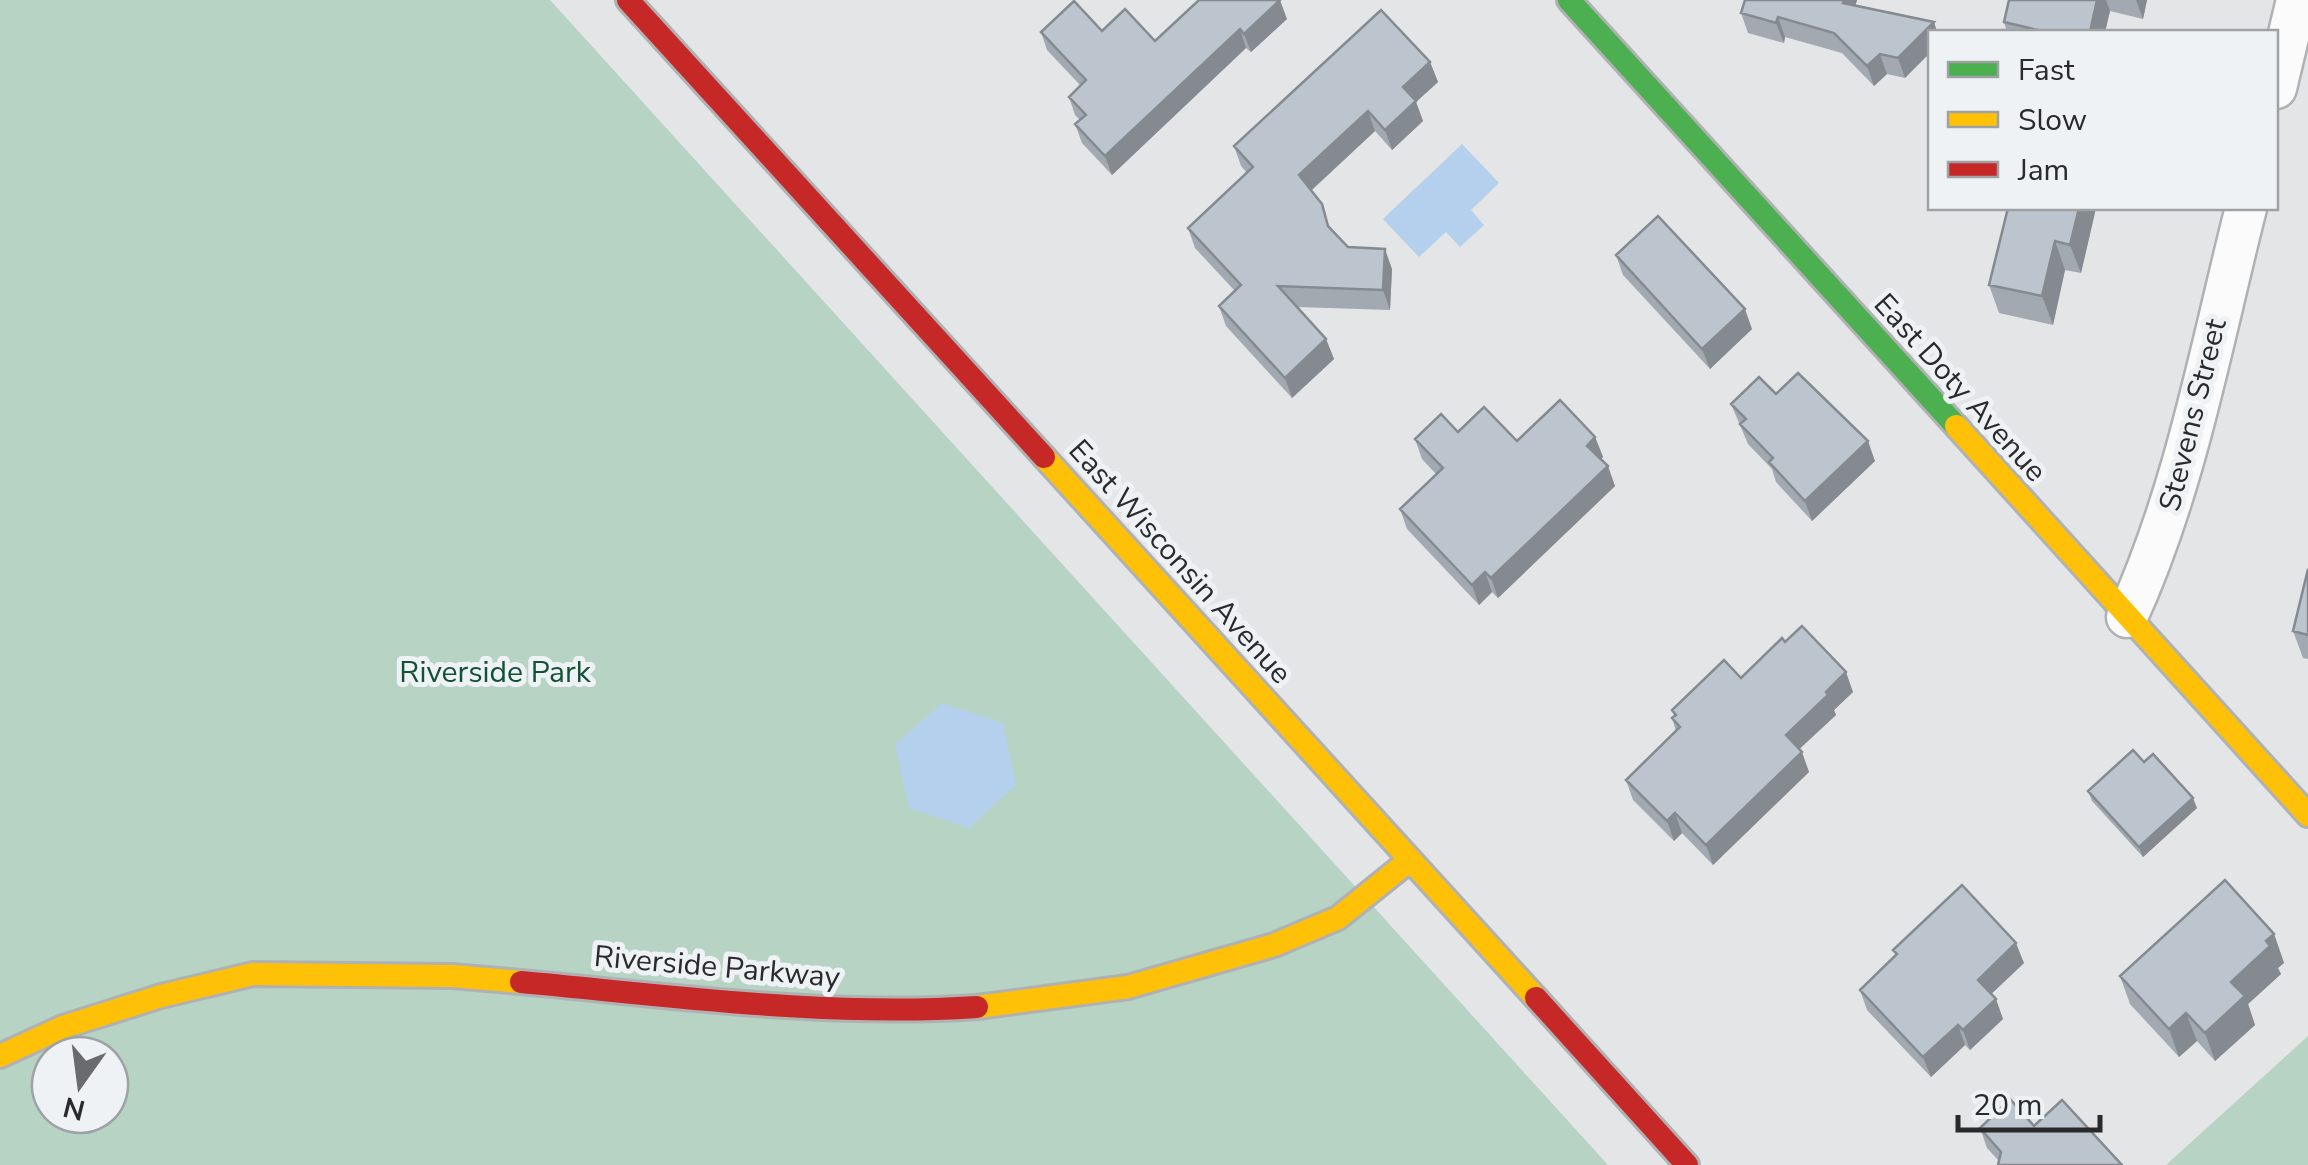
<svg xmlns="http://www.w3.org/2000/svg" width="2308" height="1165" font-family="'Nunito Sans',sans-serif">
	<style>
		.green { fill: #b6d3c4; fill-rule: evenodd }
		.water { fill: #b5d0ed }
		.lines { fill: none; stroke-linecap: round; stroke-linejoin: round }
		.street-casing { stroke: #b0b1b3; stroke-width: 45 }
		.fast-casing { stroke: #b0b1b3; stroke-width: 28 }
		.slow-casing { stroke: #b0b1b3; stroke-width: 28 }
		.jam-casing { stroke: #b0b1b3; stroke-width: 28 }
		.street { stroke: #fbfbfb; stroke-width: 40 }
		.fast { stroke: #4caf50; stroke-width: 22 }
		.slow { stroke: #ffc107; stroke-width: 22 }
		.jam { stroke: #c62828; stroke-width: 22 }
		.wall { fill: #a2a9b0 }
		.shaded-wall { fill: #848a90 }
		.building { fill: #bcc5cd; stroke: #848a90; stroke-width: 2.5 }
		.labels { text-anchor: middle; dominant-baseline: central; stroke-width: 10; stroke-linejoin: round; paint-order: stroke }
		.street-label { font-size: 30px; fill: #282a2b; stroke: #eff2f5 }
		.park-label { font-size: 30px; fill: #115135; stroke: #eff2f5 }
	</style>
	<rect width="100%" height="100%" fill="#e3e5e7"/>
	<path class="green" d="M 0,0 L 550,0 L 1608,1165 L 0,1165 ZM 50,1055 L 110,1055 L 110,1115 L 50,1115 Z
		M 2308,1036 L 2308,1165 L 2166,1165 Z"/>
	<path class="water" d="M 1462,144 L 1499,183 L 1471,210 L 1484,225 L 1460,247 L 1446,232 L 1419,257 L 1383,219 Z
		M 942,703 L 1003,723 L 1016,785 L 969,828 L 909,808 L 895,745 Z"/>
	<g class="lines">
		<g class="street-casing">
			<path id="street" d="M 2276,88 L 2297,0
				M 2127,617 C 2186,488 2211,345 2246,208"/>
		</g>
		<g class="fast-casing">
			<path id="fast" d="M 1569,0 L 1956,426"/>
		</g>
		<g class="slow-casing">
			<path id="slow" d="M 1956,426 L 2308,815
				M 1044,457 L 1536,998
				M 977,1007 L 1128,987 L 1274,945 L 1338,918 L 1410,860
				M 0,1056 L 63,1027 L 161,996 L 253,974 L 452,976 L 521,982"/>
		</g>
		<g class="jam-casing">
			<path id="jam" d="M 628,0 L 1044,457
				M 521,982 C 673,996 825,1017 977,1007
				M 1536,998 L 1687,1165"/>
		</g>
		<use href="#street" class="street"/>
		<use href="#fast" class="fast"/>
		<use href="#slow" class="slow"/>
		<use href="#jam" class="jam"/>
	</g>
	<path class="wall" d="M 1857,0 L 1855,6 L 1934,22 L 1937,32 L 1930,32 L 1905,78 L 1887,74 L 1874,86 L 1842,53 L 1785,37 L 1784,43 L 1748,33 L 1741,13 Z
		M 2009,0 L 2147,0 L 2143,19 L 2110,11 L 2105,32 L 2007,32 L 2004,22 Z
		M 1287,19 L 1251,52 L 1246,48 L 1112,175 L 1082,143 L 1075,124 L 1080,120 L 1075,115 L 1069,97 L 1080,85 L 1047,50 L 1041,32 L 1102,31 L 1155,41 Z
		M 1430,62 L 1438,82 L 1416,102 L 1423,121 L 1392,150 L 1375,131 L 1311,191 L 1331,229 L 1348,247 L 1392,269 L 1390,310 L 1297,307 L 1326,339 L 1334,359 L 1292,398 L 1226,326 L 1219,306 L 1235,291 L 1195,248 L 1188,228 L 1247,173 L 1241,166 L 1234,146 Z
		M 2096,208 L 2081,273 L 2065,270 L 2053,325 L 1999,313 L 1989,285 Z
		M 1616,255 L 1752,329 L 1710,369 L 1623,275 Z
		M 1776,394 L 1875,461 L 1812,521 L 1776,482 L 1772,469 L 1748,444 L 1731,404 Z
		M 1458,432 L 1517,441 L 1595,437 L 1603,457 L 1601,459 L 1615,486 L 1498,598 L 1492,592 L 1479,605 L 1407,529 L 1400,509 L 1436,474 L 1422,459 L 1415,439 Z
		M 2308,569 L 2308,659 L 2303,658 L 2293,631 Z
		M 1741,678 L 1853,692 L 1834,710 L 1836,715 L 1799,749 L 1809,772 L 1713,865 L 1682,833 L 1674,841 L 1633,800 L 1626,780 L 1676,731 L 1672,718 L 1674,716 L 1672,710 Z
		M 2144,762 L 2197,808 L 2143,857 L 2092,801 L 2088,791 Z
		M 2274,934 L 2284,963 L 2278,968 L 2281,974 L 2248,1004 L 2255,1025 L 2215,1061 L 2197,1041 L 2179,1057 L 2130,1004 L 2120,976 Z
		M 1893,950 L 2024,963 L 1991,994 L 2003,1019 L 1970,1050 L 1965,1045 L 1931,1077 L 1867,1010 L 1860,990 L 1896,956 Z
		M 2034,1126 L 1999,1161 L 1987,1148 L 1980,1128 Z"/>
	<path class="shaded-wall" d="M 1280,0 L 1287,19 L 1251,52 L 1244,34 Z
		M 1844,0 L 1857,0 L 1850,23 L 1843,3 Z
		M 2097,0 L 2106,0 L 2110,11 L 2105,32 L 2090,32 Z
		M 2136,0 L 2147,0 L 2143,19 Z
		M 1778,17 L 1785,37 L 1784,43 L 1776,23 Z
		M 1934,22 L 1937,32 L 1930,32 L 1930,53 L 1905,78 L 1898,58 Z
		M 1240,29 L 1246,48 L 1112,175 L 1105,156 Z
		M 1880,54 L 1887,74 L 1874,86 L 1867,66 Z
		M 1430,62 L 1438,82 L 1416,102 L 1423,121 L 1392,150 L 1385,130 L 1403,87 Z
		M 1368,111 L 1375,131 L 1306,195 L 1299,175 Z
		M 2079,208 L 2096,208 L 2081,273 L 2070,245 Z
		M 2055,241 L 2065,270 L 2053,325 L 2042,296 Z
		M 1385,249 L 1392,269 L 1390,310 L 1383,290 Z
		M 1745,309 L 1752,329 L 1710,369 L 1702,349 Z
		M 1326,339 L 1334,359 L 1292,398 L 1285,378 Z
		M 1595,437 L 1603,457 L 1595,466 L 1587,446 Z
		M 1868,441 L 1875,461 L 1812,521 L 1805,501 Z
		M 1608,466 L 1615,486 L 1498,598 L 1491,578 Z
		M 1485,572 L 1492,592 L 1479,605 L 1472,585 Z
		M 1846,672 L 1853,692 L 1834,710 L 1836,715 L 1793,755 L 1786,735 Z
		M 1802,752 L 1809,772 L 1713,865 L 1706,845 Z
		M 2193,798 L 2197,808 L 2143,857 L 2139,847 Z
		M 1675,813 L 1682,833 L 1674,841 L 1667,821 Z
		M 2274,934 L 2284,963 L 2278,968 L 2281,974 L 2248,1004 L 2255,1025 L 2215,1061 L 2205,1033 L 2231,982 L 2266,941 Z
		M 2016,943 L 2024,963 L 1985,1000 L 1978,980 Z
		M 1996,999 L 2003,1019 L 1970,1050 L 1963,1030 Z
		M 2186,1013 L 2197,1041 L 2179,1057 L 2169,1029 Z
		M 1958,1025 L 1965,1045 L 1931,1077 L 1923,1057 Z"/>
	<path class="building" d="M 1199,0 L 1280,0 L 1244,34 L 1240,29 L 1105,156 L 1075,124 L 1086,115 L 1069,97 L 1086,80 L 1041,32 L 1074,1 L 1102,31 L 1125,9 L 1155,41 Z
		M 1745,0 L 1844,0 L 1843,3 L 1934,22 L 1898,58 L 1880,54 L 1867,66 L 1834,33 L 1778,17 L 1776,23 L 1741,13 Z
		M 2009,0 L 2097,0 L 2090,32 L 2046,32 L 2004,22 Z
		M 1381,10 L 1430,62 L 1403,87 L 1416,101 L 1385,130 L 1368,111 L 1299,175 L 1322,204 L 1328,226 L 1348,247 L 1385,249 L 1383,290 L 1278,286 L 1326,339 L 1285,378 L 1219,306 L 1241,285 L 1188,228 L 1253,167 L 1234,146 Z
		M 2008,208 L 2079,208 L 2070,245 L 2055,241 L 2042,296 L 1989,285 Z
		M 1658,216 L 1745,309 L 1702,349 L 1616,255 Z
		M 1798,373 L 1868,441 L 1805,501 L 1769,462 L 1773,458 L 1740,424 L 1746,419 L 1731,404 L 1759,377 L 1776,394 Z
		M 1560,400 L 1595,437 L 1587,446 L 1608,466 L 1491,578 L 1485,572 L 1472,585 L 1400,509 L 1443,468 L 1415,439 L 1441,414 L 1458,432 L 1484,407 L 1517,441 Z
		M 2308,569 L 2308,635 L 2293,631 Z
		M 1802,626 L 1846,672 L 1826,692 L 1828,695 L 1786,735 L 1802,752 L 1706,845 L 1675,813 L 1667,821 L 1626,780 L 1680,727 L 1672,718 L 1676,715 L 1672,710 L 1724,660 L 1741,678 L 1782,638 L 1785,642 Z
		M 2133,750 L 2144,762 L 2153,754 L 2193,798 L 2139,847 L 2088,791 Z
		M 2225,880 L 2274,934 L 2266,941 L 2270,946 L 2231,982 L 2245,996 L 2205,1033 L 2186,1013 L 2169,1029 L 2120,976 Z
		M 1962,885 L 2016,943 L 1978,980 L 1996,999 L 1963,1030 L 1958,1025 L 1923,1057 L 1860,990 L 1897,954 L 1893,950 Z
		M 2010,1099 L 2034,1126 L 2062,1100 L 2122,1165 L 1998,1165 L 2001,1152 L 1980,1128 Z"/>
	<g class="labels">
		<g class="street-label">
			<text transform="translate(1960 388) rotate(48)">East Doty Avenue</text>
			<text transform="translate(2193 415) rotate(-76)">Stevens Street</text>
			<text transform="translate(1180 562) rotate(48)">East Wisconsin Avenue</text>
			<text transform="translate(717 967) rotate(5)">Riverside Parkway</text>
		</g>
		<g class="park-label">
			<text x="495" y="672">Riverside Park</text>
		</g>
	</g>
	<rect x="1928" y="30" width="350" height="180" fill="#eff2f5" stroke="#9fa2a4" stroke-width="2.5"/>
	<rect x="1948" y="62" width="50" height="15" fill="#4caf50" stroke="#9fa2a4" stroke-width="2.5"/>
	<text x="2018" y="80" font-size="30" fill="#282a2b">Fast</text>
	<rect x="1948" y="112" width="50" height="15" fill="#ffc107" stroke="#9fa2a4" stroke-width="2.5"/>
	<text x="2018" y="130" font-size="30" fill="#282a2b">Slow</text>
	<rect x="1948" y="162" width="50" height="15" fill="#c62828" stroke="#9fa2a4" stroke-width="2.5"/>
	<text x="2018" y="180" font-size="30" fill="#282a2b">Jam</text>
	<g transform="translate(80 1085) rotate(194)"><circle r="48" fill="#eff2f5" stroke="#9fa2a4" stroke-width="2.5"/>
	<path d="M0-8L18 38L0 25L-18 38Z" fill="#696b6d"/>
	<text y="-15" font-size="28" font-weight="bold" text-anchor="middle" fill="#282a2b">N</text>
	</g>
	<path d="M1958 1115v15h142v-15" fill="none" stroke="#282a2b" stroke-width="5"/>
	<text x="1973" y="1115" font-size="30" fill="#282a2b" stroke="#eff2f5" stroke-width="8" paint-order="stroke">20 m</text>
</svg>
